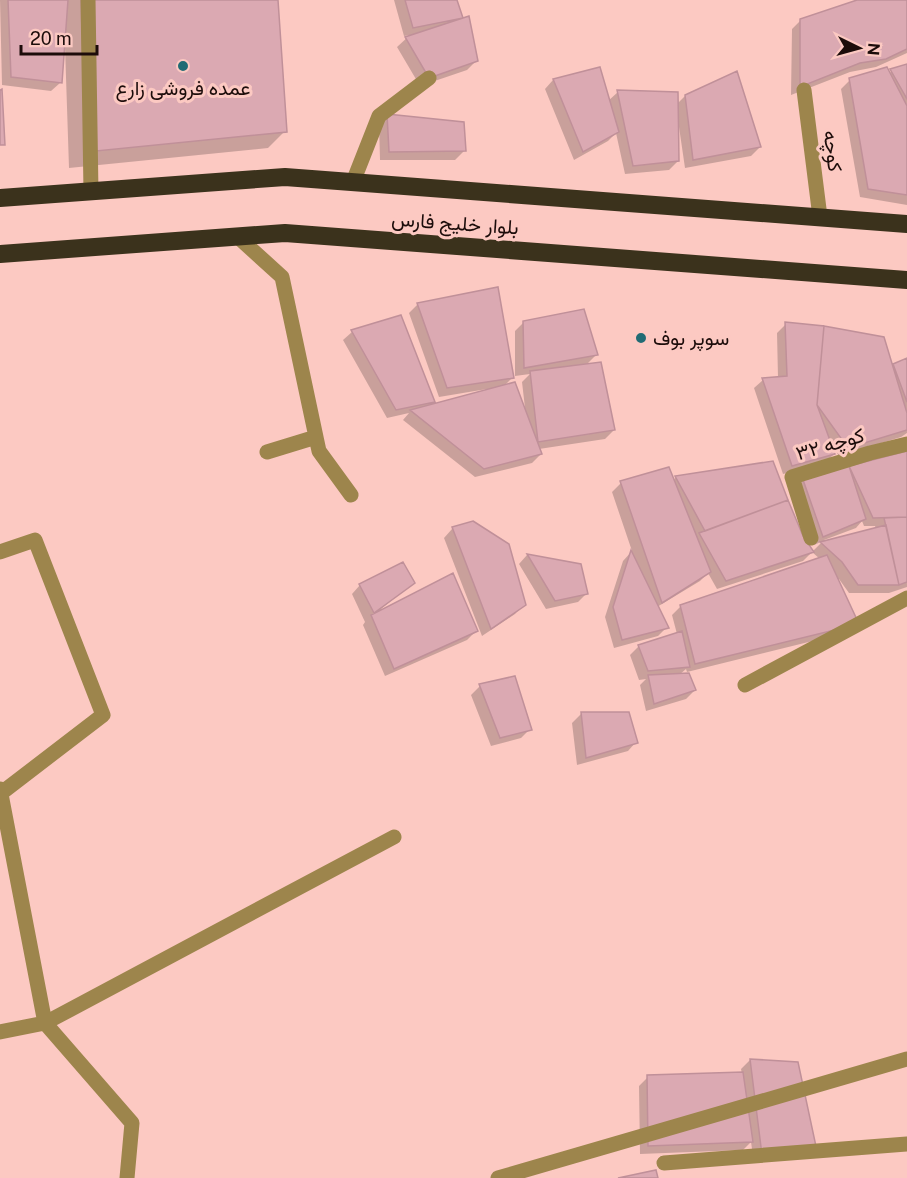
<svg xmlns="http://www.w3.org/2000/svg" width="907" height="1178" font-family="'Public Sans',Vazirmatn,sans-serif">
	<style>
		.shadow { fill: #0003; fill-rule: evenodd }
		.building { fill: #dba9b2; stroke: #c09099; stroke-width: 1.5 }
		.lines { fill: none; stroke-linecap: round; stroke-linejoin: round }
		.street { stroke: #9d854c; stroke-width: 15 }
		.highway { stroke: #3b321c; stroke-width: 18 }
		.poi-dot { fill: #216b74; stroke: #fcc9c2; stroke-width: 2 }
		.labels { text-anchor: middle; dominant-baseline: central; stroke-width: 6; stroke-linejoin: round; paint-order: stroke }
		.poi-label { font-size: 20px; fill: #1c0c0a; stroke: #fcc9c2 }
		.street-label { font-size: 20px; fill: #1c0c0a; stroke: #fcc9c2 }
	</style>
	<rect width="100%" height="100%" fill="#fcc9c2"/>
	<path class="shadow" d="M 0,0 L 277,0 L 285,131 L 268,148 L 69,168 L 65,47 L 63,47 L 60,83 L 51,91 L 2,85 Z
		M 394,0 L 456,0 L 476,61 L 467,70 L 420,86 L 397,47 L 410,35 L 404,36 Z
		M 862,0 L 907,0 L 907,53 L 876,67 L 850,72 L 791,95 L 792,29 L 801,20 Z
		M 907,65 L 907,205 L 860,197 L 841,89 L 850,80 L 889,73 Z
		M 599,68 L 608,101 L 618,92 L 677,104 L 685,96 L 760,147 L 751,156 L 685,168 L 679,127 L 677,128 L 678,161 L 669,170 L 625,174 L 616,133 L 608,141 L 574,160 L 545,89 L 553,80 Z
		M 388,116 L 464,151 L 455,160 L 380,160 L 379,124 Z
		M 418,304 L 512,378 L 503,387 L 525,408 L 522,382 L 530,374 L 515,376 L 515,331 L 524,322 L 596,355 L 586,365 L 614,430 L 605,439 L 539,449 L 541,454 L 532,463 L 475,477 L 403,420 L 409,413 L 387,418 L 343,340 L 352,332 L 433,401 L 427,407 L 487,391 L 487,389 L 439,397 L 409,313 Z
		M 786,324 L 892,368 L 907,360 L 907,433 L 901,437 L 839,456 L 832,446 L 834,454 L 825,463 L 783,474 L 754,388 L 763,380 L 778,378 L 777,333 Z
		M 907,452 L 907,587 L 889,593 L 849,593 L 839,579 L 837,579 L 849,632 L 687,672 L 686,669 L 679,675 L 695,690 L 686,699 L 646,711 L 640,685 L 646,679 L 639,680 L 630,655 L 638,647 L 677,634 L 672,615 L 681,606 L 820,559 L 812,552 L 823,541 L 814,545 L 793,484 L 801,476 ZM 862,521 L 864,526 L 875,526 L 876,529 L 825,542 L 824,540 L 856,528 Z
		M 676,477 L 801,536 L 812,552 L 803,561 L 717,589 L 708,573 L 700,581 L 657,607 L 667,627 L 658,636 L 614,648 L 605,617 L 623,561 L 632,551 L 612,492 L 621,483 L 673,481 Z
		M 472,522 L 524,604 L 515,614 L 482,636 L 444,538 L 452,529 Z
		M 527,555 L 580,565 L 587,593 L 578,602 L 546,609 L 519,564 Z
		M 413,583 L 381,609 L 381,611 L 476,631 L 467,640 L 385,676 L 363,625 L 365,622 L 352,594 L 360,585 Z
		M 514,678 L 530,729 L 521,738 L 491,746 L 471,695 L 480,686 Z
		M 581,714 L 628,714 L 636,742 L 628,751 L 577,765 L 572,723 Z
		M 750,1060 L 815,1150 L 754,1163 L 751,1142 L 743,1150 L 640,1154 L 639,1086 L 648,1077 L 742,1074 L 741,1069 Z"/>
	<path class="building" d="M 8,0 L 68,0 L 62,83 L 11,77 Z
		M 81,0 L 278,0 L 287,132 L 86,152 Z
		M 405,0 L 457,0 L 463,18 L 413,28 Z
		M 857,0 L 907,0 L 907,49 L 886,59 L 860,63 L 800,87 L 800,19 Z
		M 469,16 L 478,61 L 429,78 L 405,37 Z
		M 907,64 L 907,99 L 890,69 Z
		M 600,67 L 619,132 L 583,152 L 553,79 Z
		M 887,67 L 907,106 L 907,195 L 868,189 L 849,78 Z
		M 737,71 L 761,147 L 693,160 L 685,95 Z
		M 2,89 L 5,145 L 0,145 L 0,90 Z
		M 617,90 L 678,92 L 679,161 L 633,166 Z
		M 387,114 L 464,122 L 466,151 L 389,152 Z
		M 498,287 L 514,378 L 447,388 L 417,303 Z
		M 584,309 L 598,355 L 524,368 L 523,321 Z
		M 401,315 L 435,402 L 396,410 L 351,330 Z
		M 785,322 L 824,326 L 817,405 L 835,454 L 792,466 L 762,378 L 787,376 Z
		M 824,326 L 884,337 L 907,413 L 907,430 L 848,448 L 817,405 Z
		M 907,358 L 907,402 L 893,364 Z
		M 601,362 L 615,430 L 538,442 L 530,371 Z
		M 515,382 L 542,454 L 484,469 L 410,410 Z
		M 907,451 L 907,517 L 873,518 L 849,466 Z
		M 773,461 L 788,500 L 705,531 L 675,476 Z
		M 849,466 L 866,519 L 823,537 L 801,474 Z
		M 669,467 L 711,572 L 662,603 L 620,481 Z
		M 788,500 L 803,536 L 814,552 L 726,581 L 699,533 Z
		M 907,517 L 907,582 L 899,585 L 884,518 Z
		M 473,521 L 509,544 L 526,605 L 491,629 L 452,527 Z
		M 886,525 L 899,585 L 858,585 L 842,562 L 820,542 Z
		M 631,550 L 669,628 L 622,640 L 613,607 Z
		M 527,554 L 581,564 L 588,594 L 555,601 Z
		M 827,555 L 859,624 L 695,664 L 680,605 Z
		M 403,562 L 415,583 L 374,613 L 359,584 Z
		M 453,573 L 478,631 L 394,669 L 371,615 Z
		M 682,631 L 690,667 L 648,671 L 638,645 Z
		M 689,673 L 696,690 L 654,704 L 648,675 Z
		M 515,676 L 532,730 L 500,738 L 479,684 Z
		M 581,712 L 629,712 L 638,743 L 586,758 Z
		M 750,1059 L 798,1062 L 817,1151 L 762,1155 Z
		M 743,1072 L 753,1142 L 648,1146 L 647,1075 Z
		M 656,1170 L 658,1178 L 618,1178 Z"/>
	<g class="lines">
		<path class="street" d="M 88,0 L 91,192
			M 804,90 L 820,217
			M 353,182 L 379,116 L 429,78
			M 238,237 L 282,277 L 316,437 L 267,452
			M 316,437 L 319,451 L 351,495
			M 811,538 L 792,477 L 870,453 L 907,444
			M 0,552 L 35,540 L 103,715 L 0,794
			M 745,685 L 907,598
			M 0,789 L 45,1023 L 132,1123 L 127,1178
			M 0,1032 L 45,1023 L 394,837
			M 664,1163 L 907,1144
			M 498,1178 L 907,1059"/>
		<path class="highway" d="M 0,198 L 285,177 L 907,224
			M 0,254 L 285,233 L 907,280"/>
	</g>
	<g class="poi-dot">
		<circle cx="183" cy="66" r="6"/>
		<circle cx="641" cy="338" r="6"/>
	</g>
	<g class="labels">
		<g class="poi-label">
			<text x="183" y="88">عمده فروشی زارع</text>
			<text x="653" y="338" text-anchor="start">سوپر بوف</text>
		</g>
		<g class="street-label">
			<text transform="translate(833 151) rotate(83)">کوچه</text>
			<text transform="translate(455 223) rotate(4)">بلوار خلیج فارس</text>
			<text transform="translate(830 444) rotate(-16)">کوچه ۳۲</text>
		</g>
	</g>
	<g transform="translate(859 48) rotate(95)" stroke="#fcc9c2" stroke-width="4.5" paint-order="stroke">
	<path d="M0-4.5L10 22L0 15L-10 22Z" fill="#1c0c0a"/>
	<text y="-9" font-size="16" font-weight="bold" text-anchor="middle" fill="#1c0c0a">N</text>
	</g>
	<path d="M21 45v9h76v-9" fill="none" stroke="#1c0c0a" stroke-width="3"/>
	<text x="30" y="45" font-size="18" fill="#1c0c0a" stroke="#fcc9c2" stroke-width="4.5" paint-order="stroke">20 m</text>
</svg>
